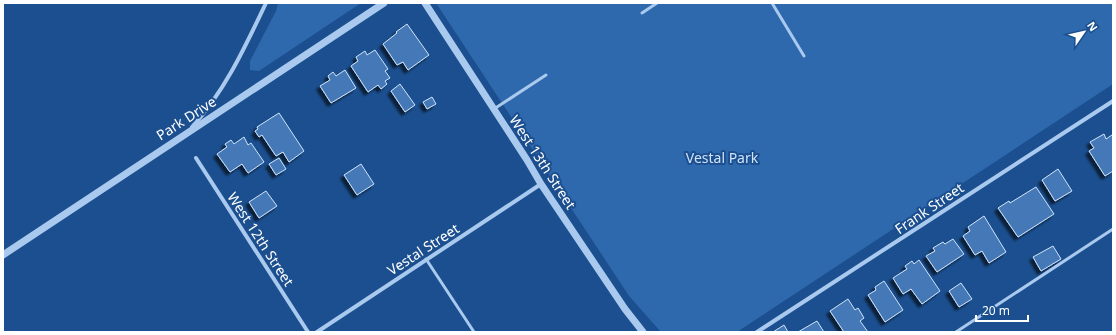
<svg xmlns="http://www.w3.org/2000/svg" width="1116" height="335" font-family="'Noto Sans',sans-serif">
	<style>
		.green { fill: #2e69ad }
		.building { fill: #4478b7; stroke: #cfe3fa; filter: url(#shadow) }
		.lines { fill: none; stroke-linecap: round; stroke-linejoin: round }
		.service { stroke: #a9c9ee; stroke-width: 3 }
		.minor { stroke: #a9c9ee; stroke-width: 4 }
		.tertiary { stroke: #a9c9ee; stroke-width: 7 }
		.labels { text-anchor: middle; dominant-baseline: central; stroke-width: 4; stroke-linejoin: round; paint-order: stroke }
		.street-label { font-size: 14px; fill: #fff; stroke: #1b4f8f }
		.park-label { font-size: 14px; fill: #cfe3fa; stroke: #1b4f8f }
	</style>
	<defs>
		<filter id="shadow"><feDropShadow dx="-3.5" dy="3.5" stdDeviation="1" flood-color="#0009"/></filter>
	</defs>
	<rect width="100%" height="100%" fill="#1b4f8f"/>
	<path class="green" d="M 278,3 L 361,3 L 259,71 L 250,70 L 250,61 L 276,11 Z
		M 436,3 L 1113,3 L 1113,84 L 737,332 L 661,332 L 629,296 Z"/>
	<path class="building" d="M 407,24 L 429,55 L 408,70 L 403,62 L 397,65 L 383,44 L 397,33 L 396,32 Z
		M 375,50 L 388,69 L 385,71 L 390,78 L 385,81 L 387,84 L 381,89 L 378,85 L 368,92 L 351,66 L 358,61 L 356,57 L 365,51 L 367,55 Z
		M 345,70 L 356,88 L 331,103 L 320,86 L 330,80 L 328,76 L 333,72 L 336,76 Z
		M 400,84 L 415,105 L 405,112 L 391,91 Z
		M 432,97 L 436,104 L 427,109 L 423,102 Z
		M 279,113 L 304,151 L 289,162 L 283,152 L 276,156 L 262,135 L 259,137 L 255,131 L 258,129 L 257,127 Z
		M 1104,134 L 1106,139 L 1112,135 L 1113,136 L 1113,171 L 1105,176 L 1089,151 L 1094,148 L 1090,142 Z
		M 244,137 L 248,145 L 251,143 L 264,162 L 248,173 L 242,164 L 230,172 L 217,154 L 227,147 L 225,144 L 231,140 L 234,144 Z
		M 279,158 L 286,169 L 276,175 L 269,164 Z
		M 361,164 L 374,184 L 357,195 L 344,175 Z
		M 1058,169 L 1072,191 L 1055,201 L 1042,180 Z
		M 1036,187 L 1054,214 L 1018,237 L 998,208 L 1009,201 L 1010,203 Z
		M 266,191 L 277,206 L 259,218 L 249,202 Z
		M 984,216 L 1006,252 L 989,263 L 982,251 L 975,255 L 963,236 L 970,231 L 968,227 Z
		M 953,239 L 964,254 L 937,272 L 926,256 L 935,251 L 933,248 L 943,242 L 945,244 Z
		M 1053,246 L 1061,259 L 1041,271 L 1033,257 Z
		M 919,260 L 940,291 L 922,304 L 911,289 L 903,294 L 893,278 L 907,269 L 905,266 L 912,261 L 914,264 Z
		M 884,281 L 903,310 L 885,322 L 868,295 L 876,290 L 875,287 Z
		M 961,283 L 972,299 L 959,307 L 949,291 Z
		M 848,299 L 855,310 L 858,308 L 864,318 L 860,321 L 868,332 L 844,332 L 830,311 Z
		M 817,321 L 824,332 L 798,332 Z
		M 784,325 L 788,332 L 773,332 Z"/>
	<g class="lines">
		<path class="service" d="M 772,3 L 804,56
			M 642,13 L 657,3
			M 494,109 L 546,75
			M 426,259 L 474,332
			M 956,332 L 1113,229"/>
		<path class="minor" d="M 192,127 C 225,91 245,47 266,3
			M 196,158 L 308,332
			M 317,332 L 541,184
			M 757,332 C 876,256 994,177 1113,101"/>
		<path class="tertiary" d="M 425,3 L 527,160 L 541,184 L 625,309 L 643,332
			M 3,255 L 384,3"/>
	</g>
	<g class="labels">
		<g class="street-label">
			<text transform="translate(186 118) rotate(-33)">Park Drive</text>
			<text transform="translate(543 162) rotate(57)">West 13th Street</text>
			<text transform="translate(929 208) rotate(-34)">Frank Street</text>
			<text transform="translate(261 239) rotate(57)">West 12th Street</text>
			<text transform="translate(423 249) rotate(-33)">Vestal Street</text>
		</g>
		<g class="park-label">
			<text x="722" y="157">Vestal Park</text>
		</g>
	</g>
	<rect width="1116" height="335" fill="none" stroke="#ffffff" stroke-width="8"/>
	<g transform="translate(1084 32) rotate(56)" stroke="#1b4f8f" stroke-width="3" paint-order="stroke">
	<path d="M0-3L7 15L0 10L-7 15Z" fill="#ffffff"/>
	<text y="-6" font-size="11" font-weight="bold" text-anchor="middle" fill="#ffffff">N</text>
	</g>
	<path d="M976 315v6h52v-6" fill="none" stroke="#ffffff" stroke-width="2"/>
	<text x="982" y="315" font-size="12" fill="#ffffff" stroke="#1b4f8f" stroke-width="3" paint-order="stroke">20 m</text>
</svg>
